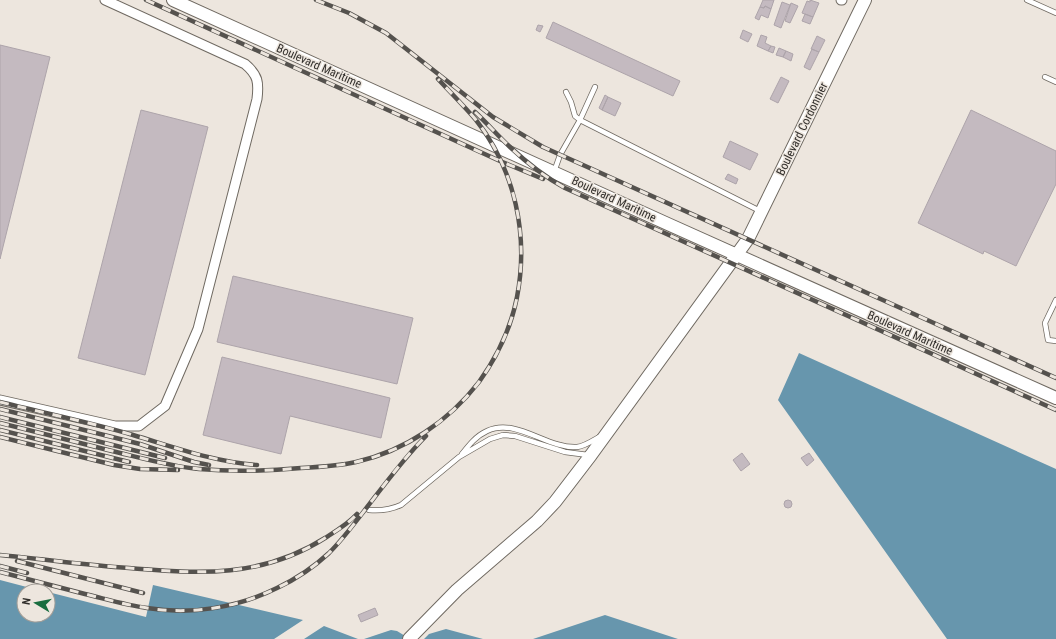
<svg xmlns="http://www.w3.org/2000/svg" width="1056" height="639" font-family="'Roboto Condensed',sans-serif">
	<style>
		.water { fill: #6796ad }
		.building { fill: #c4bac0; stroke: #ada4aa }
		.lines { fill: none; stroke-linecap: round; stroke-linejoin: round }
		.service-casing { stroke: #6f6961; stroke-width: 6 }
		.minor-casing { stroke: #6f6961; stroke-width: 11 }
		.tertiary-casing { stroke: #6f6961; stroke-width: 14 }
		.service { stroke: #fff; stroke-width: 4.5 }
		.minor { stroke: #fff; stroke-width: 9 }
		.tertiary { stroke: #fff; stroke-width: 12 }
		.rail-casing { stroke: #55524e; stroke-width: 4.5 }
		.rail { stroke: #ede6de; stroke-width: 3; stroke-dasharray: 9; stroke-linecap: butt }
		.labels { text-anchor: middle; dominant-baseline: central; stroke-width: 3; stroke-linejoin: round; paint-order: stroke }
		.street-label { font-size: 12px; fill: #322f2c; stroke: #ede6de }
	</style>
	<rect width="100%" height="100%" fill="#ede6de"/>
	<path class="water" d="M 799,353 L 1056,469 L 1056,639 L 947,639 L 778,400 Z
		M 0,580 L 42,591 L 24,591 L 24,615 L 48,615 L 48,592 L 146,617 L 153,585 L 303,620 L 274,639 L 0,639 Z
		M 605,615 L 678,639 L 533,639 Z
		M 324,626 L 358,639 L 304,639 Z
		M 446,629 L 483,639 L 424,639 L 429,634 Z
		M 391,630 L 397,631 L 410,639 L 364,639 Z"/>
	<path class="building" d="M 763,0 L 774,0 L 771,9 L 765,6 L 764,8 L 760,7 Z
		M 810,0 L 819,3 L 813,17 L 802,13 L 807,1 L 810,2 Z
		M 782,2 L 790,5 L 781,28 L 774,25 Z
		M 791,3 L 798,6 L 790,23 L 785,21 Z
		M 765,6 L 771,9 L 768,18 L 761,15 L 759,20 L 755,18 L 760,7 L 764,8 Z
		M 805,14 L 813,17 L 810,24 L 802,21 Z
		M 553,22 L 680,81 L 673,96 L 546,38 Z
		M 538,25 L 543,26 L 540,32 L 536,30 Z
		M 743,30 L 752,34 L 748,42 L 740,38 Z
		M 761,35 L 767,37 L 765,43 L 771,46 L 768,51 L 757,46 Z
		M 817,36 L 825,40 L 819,52 L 811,49 Z
		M 0,45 L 50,57 L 0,259 Z
		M 771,46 L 775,47 L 773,53 L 768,51 Z
		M 779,48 L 786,51 L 783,57 L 776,55 Z
		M 812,49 L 819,52 L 810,70 L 804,67 Z
		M 786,51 L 793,54 L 791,61 L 783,57 Z
		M 781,77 L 789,81 L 778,103 L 770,99 Z
		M 605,95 L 608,97 L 602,110 L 599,108 Z
		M 608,97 L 621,103 L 615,116 L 602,110 Z
		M 141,110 L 208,127 L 145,375 L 78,358 Z
		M 971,110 L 1056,151 L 1056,184 L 1016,266 L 984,251 L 983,254 L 918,223 Z
		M 730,141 L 758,154 L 750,170 L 723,157 Z
		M 728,174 L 738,179 L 736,184 L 725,179 Z
		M 233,276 L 413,318 L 397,384 L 217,342 Z
		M 222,357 L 390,398 L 381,438 L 290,416 L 281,454 L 203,435 Z
		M 742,453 L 750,464 L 741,471 L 733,460 Z
		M 809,453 L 814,460 L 807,466 L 801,458 Z
		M784 504a4 4 0 1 1 8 0a4 4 0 1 1-8 0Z
		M 375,608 L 378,615 L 361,622 L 358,615 Z"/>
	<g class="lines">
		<g class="service-casing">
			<path id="service" d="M 1027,0 L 1056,13
				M 1045,77 L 1056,82
				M 566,92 L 571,102 L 575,116 L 580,120 L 760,211
				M 554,172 L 560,155 L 580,120 L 595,87
				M 1056,300 L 1045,323 L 1048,340 L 1056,341
				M 462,454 C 469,445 476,436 487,431 C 516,417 547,449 577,447 C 585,446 592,441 599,437
				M 369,510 C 381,511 390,510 401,505 L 459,457 L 490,439 L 503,435 L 515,436 L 565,452 L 588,455"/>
		</g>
		<g class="minor-casing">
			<path id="minor" d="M 841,0 L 842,0
				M 0,400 L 115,426 L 139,426 L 165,406 L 198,329 L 257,99 C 259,82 258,75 245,64 L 105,0"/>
		</g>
		<g class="tertiary-casing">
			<path id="tertiary" d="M 173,0 C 467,133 761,267 1056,398
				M 409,639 L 457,590 L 537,521 L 555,502 L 591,455 L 748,239 L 865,0"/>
		</g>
		<use href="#service" class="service"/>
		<use href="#minor" class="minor"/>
		<use href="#tertiary" class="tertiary"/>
		<g class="rail-casing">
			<path id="rail" d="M 146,0 L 500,161 L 543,179
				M 316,0 L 349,13 L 386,33 L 493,117 L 543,147 L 1056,378
				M 475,112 C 487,123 498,136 510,147 C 527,163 545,177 565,188 L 1056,410
				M 0,402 C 44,413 89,422 133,435 C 174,447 214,462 257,465
				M 0,409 L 140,444 L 194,462 L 209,465
				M 0,417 L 165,458
				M 0,423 C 36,432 72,441 108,450 C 138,457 168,466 199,469 C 233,472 268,471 301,468 C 320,467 338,466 356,462 C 405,451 449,421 479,382 C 497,357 511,328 517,297 C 529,235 515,170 476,120 C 464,106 451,93 438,79
				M 0,430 L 129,462
				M 0,437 L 114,465 L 140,469 L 178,470
				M 0,555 C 43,559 86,565 129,568 C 201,574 262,578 325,538 C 336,531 348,524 357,514
				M 17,561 L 143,593
				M 0,566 L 27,573
				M 0,572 C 28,579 57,587 85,594 C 106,599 126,605 147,608 C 191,615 237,608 277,588 C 296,579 314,567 329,553 C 341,541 351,528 361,515 C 382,488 402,460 426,436"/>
		</g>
		<use href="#rail" class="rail"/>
	</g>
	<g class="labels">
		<g class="street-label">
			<text transform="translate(319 66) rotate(24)">Boulevard Maritime</text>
			<text transform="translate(802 129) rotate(-64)">Boulevard Cordonnier</text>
			<text transform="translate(614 199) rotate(25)">Boulevard Maritime</text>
			<text transform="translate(910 333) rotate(24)">Boulevard Maritime</text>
		</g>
	</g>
	<g transform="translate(36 603) rotate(280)"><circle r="19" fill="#ede6de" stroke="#a29d97"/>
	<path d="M0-3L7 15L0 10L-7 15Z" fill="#196d3f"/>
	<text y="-6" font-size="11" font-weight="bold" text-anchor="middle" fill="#322f2c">N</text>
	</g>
</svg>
